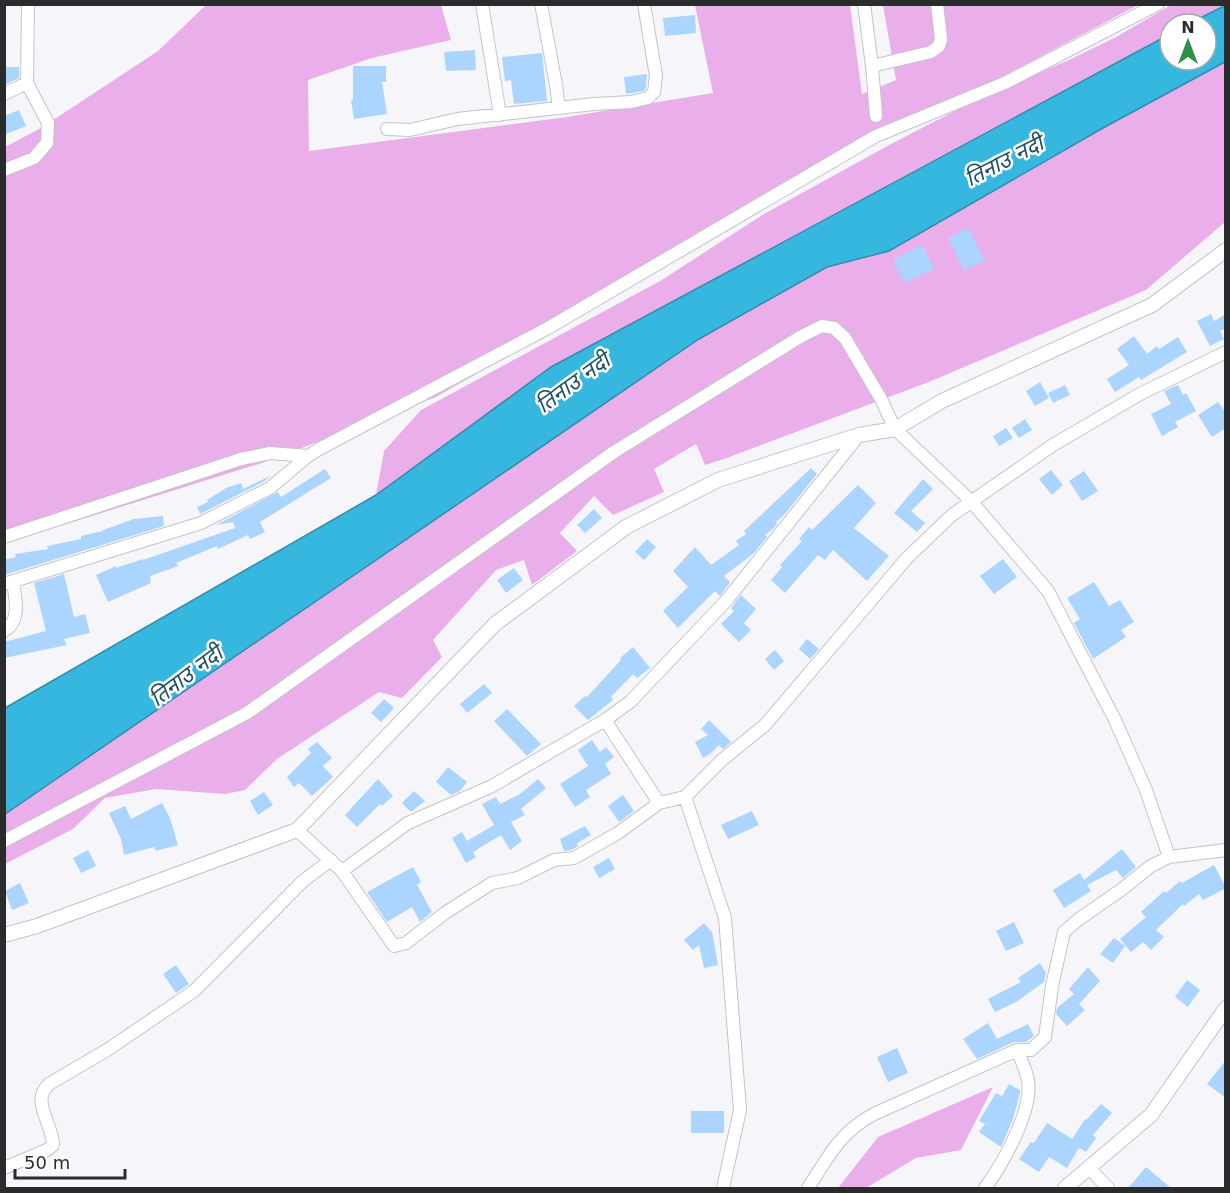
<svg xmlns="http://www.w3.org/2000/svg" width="1230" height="1193" font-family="'DejaVu Sans','Noto Sans Devanagari',sans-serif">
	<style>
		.green { fill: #eaafea }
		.water { fill: #36b7e0; stroke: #328daa; stroke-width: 1.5 }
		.building { fill: #abd4fe }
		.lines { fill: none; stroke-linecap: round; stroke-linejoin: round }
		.minor-casing { stroke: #c3c4c7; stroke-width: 14 }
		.tertiary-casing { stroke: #c3c4c7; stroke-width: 16 }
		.minor { stroke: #fff; stroke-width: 12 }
		.tertiary { stroke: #fff; stroke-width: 14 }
		.labels { text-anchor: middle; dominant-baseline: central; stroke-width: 5; stroke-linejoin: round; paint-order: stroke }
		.water-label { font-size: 22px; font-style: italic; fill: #1c5061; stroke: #fff }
	</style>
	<rect width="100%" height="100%" fill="#f6f6fa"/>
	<path class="green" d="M 206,5 L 441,5 L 451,40 L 372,58 L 308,80 L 309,151 L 567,117 L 713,93 L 695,5 L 850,5 L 862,94 L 896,80 L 883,5 L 1138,5 L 1013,71 L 854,149 L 686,253 L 436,397 L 262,463 L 5,543 L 5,147 L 41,128 L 158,51 Z
		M 1171,5 L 1224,5 L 1188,24 L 1170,24 L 1170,34 L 551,367 L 376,495 L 384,451 L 421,410 L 660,281 L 764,214 L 889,145 L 984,96 L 1069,60 L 1116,37 Z
		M 1225,62 L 1225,222 L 1146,290 L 929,382 L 724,459 L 705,465 L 696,444 L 654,469 L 664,492 L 613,515 L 594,496 L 560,533 L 577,551 L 532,585 L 524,560 L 496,570 L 433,640 L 442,657 L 402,698 L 379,692 L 277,759 L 245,790 L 225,794 L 156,789 L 105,798 L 73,829 L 5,864 L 5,814 L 699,339 L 827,267 L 889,250 L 1103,128 Z
		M 993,1087 L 961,1150 L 916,1158 L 866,1188 L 838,1188 L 878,1137 Z"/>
	<path class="water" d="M 1226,5 L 1225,62 L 1103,128 L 889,251 L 827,267 L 699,339 L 5,814 L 5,708 L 376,495 L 551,367 L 1170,34 L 1170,60 L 1206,60 L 1206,24 L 1188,24 Z"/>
	<path class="building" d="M 695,15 L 696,33 L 665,36 L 663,18 Z
		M 475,50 L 476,70 L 446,71 L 444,52 Z
		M 542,53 L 547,101 L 514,104 L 511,80 L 505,81 L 502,57 Z
		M 353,66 L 386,66 L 386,82 L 382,82 L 387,114 L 354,119 L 351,100 L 353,100 Z
		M 4,67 L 19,67 L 19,78 L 4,85 Z
		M 647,74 L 646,88 L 644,91 L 626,94 L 624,77 Z
		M 19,110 L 26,126 L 4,135 L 4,116 Z
		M 968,228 L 985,260 L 964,270 L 948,238 Z
		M 922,245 L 934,269 L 905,283 L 893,260 Z
		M 1211,314 L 1214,321 L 1226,314 L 1226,328 L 1220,331 L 1224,339 L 1210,346 L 1197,321 Z
		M 1134,336 L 1147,354 L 1157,346 L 1159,349 L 1178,337 L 1187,352 L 1141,380 L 1139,377 L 1115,392 L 1107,379 L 1129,365 L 1117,349 Z
		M 1040,382 L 1049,398 L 1035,406 L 1026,391 Z
		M 1065,385 L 1070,395 L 1053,403 L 1048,393 Z
		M 1178,385 L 1183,395 L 1186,393 L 1196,411 L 1175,422 L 1178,427 L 1162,436 L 1151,414 L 1171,404 L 1164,391 Z
		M 1218,402 L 1226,413 L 1226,428 L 1212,437 L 1198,415 Z
		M 1025,419 L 1032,430 L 1019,438 L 1012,428 Z
		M 1006,428 L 1013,438 L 999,446 L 993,436 Z
		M 811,468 L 817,474 L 785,514 L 776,522 L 777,524 L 773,529 L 765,535 L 767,537 L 754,553 L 724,576 L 730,582 L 720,596 L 715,591 L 678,628 L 663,611 L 688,587 L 673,571 L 695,547 L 711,565 L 739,545 L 736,541 L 746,534 L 744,531 Z
		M 325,469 L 331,478 L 260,522 L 265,532 L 250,539 L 248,535 L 218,549 L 217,546 L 176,563 L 178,566 L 150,576 L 151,583 L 108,602 L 96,575 L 116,566 L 116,568 L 143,559 L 143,560 L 235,528 L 233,522 L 216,525 L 278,492 L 281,497 Z
		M 1051,470 L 1063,485 L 1052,495 L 1039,479 Z
		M 1084,471 L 1098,491 L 1082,501 L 1069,481 Z
		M 270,476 L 265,481 L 200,514 L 197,507 L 208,502 L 207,500 L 226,488 L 241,483 L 243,489 Z
		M 923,479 L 933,489 L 911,511 L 925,523 L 917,532 L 894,513 Z
		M 858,485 L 876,503 L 854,528 L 889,556 L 867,581 L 833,550 L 825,560 L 818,555 L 785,593 L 771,580 L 782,567 L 780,565 L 802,541 L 799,539 L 809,527 L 812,530 Z
		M 594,509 L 602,518 L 585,533 L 577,525 Z
		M 163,516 L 164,526 L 4,575 L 4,560 L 16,557 L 15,554 L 48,549 L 47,546 L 81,539 L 81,536 L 103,531 L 103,530 L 134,519 Z
		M 647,539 L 656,547 L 644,560 L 635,552 Z
		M 1003,559 L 1017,577 L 994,594 L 980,576 Z
		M 514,568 L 523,580 L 506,593 L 497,580 Z
		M 64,574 L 74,617 L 85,614 L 90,633 L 64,639 L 67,645 L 4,658 L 4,642 L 46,631 L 34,583 Z
		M 1094,582 L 1109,606 L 1120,600 L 1134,622 L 1121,630 L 1126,637 L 1093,659 L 1074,623 L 1080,619 L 1067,598 Z
		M 741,595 L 756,609 L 744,623 L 751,630 L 739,642 L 721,624 L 734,611 L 731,608 Z
		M 807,639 L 819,649 L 810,659 L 799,649 Z
		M 633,647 L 650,668 L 637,678 L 633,674 L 611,697 L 613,700 L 588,720 L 574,706 L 585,696 L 587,697 L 621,660 L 620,658 Z
		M 775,650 L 784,661 L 774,670 L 765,659 Z
		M 484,684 L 492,693 L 467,713 L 460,704 Z
		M 384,699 L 394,708 L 381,722 L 371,713 Z
		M 507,709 L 541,744 L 527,756 L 494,721 Z
		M 709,720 L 731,742 L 723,749 L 719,745 L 710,754 L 703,758 L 695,742 L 708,735 L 701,729 Z
		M 592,740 L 600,752 L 606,747 L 614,757 L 605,764 L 611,774 L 586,790 L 590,797 L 575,807 L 560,784 L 588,766 L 578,750 Z
		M 317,742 L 332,758 L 323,766 L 333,777 L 312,796 L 299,783 L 294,787 L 287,777 L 311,753 L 308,749 Z
		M 448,767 L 467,782 L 460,791 L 451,795 L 436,782 Z
		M 378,779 L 393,796 L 382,806 L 380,804 L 357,827 L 345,815 Z
		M 538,779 L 546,788 L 521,809 L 525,815 L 511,822 L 522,841 L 510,850 L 501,835 L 473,852 L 476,857 L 466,863 L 452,838 L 462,832 L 467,841 L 494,825 L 482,804 L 496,797 L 500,804 L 520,794 Z
		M 414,791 L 425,801 L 411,812 L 402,803 Z
		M 264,792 L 273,805 L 258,815 L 250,801 Z
		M 623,795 L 634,811 L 619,822 L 608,806 Z
		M 162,803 L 170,818 L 178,845 L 156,851 L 154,847 L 124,855 L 121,839 L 109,813 L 125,806 L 131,819 Z
		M 752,811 L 759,825 L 728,839 L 721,825 Z
		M 585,826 L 591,835 L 577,843 L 578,846 L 571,850 L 564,851 L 560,839 Z
		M 1122,849 L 1136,867 L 1123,878 L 1116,870 L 1087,885 L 1091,891 L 1064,908 L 1053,890 L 1080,873 L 1084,880 Z
		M 88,850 L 96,866 L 81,873 L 73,858 Z
		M 609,858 L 615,869 L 599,878 L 593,867 Z
		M 1214,865 L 1226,888 L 1203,900 L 1199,894 L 1184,906 L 1183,904 L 1156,930 L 1164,937 L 1151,950 L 1143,942 L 1131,952 L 1120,939 L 1146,917 L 1141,912 L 1164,891 L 1166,893 L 1180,881 L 1182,883 Z
		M 413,867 L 421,882 L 417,885 L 432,912 L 420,922 L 412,907 L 387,922 L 367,892 Z
		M 20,883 L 29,903 L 12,910 L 5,891 Z
		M 1014,922 L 1024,943 L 1006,951 L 996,931 Z
		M 704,923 L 712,932 L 718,965 L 704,968 L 699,945 L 693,950 L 684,940 Z
		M 1114,938 L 1125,946 L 1113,963 L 1100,954 Z
		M 1040,963 L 1046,973 L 1044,982 L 1016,1002 L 995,1012 L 988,999 L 1021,982 L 1018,978 Z
		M 176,965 L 189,984 L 176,993 L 163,974 Z
		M 1088,967 L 1100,981 L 1079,1004 L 1085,1010 L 1067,1026 L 1056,1014 L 1057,1008 L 1074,994 L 1069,989 Z
		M 1187,980 L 1200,990 L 1188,1007 L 1175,997 Z
		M 988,1023 L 997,1039 L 1028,1024 L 1034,1036 L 1026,1042 L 1014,1042 L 977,1059 L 963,1039 Z
		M 897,1048 L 908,1073 L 888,1082 L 877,1057 Z
		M 1226,1060 L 1226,1098 L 1207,1084 Z
		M 1009,1084 L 1020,1090 L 1020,1093 L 1013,1119 L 1001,1147 L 979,1132 L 985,1124 L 979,1121 L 996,1093 L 1002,1096 Z
		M 1101,1104 L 1112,1113 L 1093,1135 L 1096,1138 L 1086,1152 L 1079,1148 L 1067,1168 L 1049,1157 L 1039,1172 L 1019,1159 L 1031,1142 L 1034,1143 L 1047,1123 L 1072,1139 L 1085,1119 L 1086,1120 Z
		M 691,1111 L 724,1111 L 724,1133 L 691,1133 Z
		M 1146,1167 L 1171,1188 L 1128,1188 Z"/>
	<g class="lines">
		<g class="minor-casing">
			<path id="minor" d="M 482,4 L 500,115
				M 541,4 L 556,85 L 559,108
				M 864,4 L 872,66
				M 4,94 L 27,83
				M 876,116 L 872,66 L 931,52 L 939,46 L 941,39 L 937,4
				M 387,129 L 410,130 L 457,119 L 594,104 L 631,102 L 648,98 L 654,92 L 656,76 L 644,4
				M 4,170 L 34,158 L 47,143 L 48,123 L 27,83 L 28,4
				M 4,537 L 241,459 L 270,453 L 308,456
				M 4,584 L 201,523 L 270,488 L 308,456 L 321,448 L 548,328 L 876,136 L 1007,82 L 1158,4
				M 4,631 C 22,620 15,599 13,581
				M 605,720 L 659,803
				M 685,797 L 725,918 L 740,1110 L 723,1188
				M 297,830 L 342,871 L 394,946 L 406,943 L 445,913 L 492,883 L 518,878 L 554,860 L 574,858 L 618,833 L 659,803 L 685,797 L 722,760 L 765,725 L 907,558 L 952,515 L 1053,445 L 1140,394 L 1226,352
				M 4,841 L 247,713 L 614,452 L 800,337 L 822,326 L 834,328 L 845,338 L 881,399 L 895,429 L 971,501 L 1048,591 L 1115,720 L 1146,790 L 1169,857
				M 342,871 L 408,823 L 492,786 L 605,720 L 630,702 L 726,601 L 859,435
				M 4,1168 L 47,1150 L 53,1145 C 53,1124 30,1101 49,1084 L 107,1050 L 194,991 L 303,881 L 331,860
				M 1089,1168 L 1108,1188
				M 808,1188 C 829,1156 839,1133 874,1114 L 1017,1050 L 1031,1050 L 1045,1037 L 1052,986 L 1064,932 L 1079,919 L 1121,890 L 1151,866 L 1169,857 L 1226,850
				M 985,1188 C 1002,1165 1033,1111 1028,1081 C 1027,1071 1021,1060 1017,1050"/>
		</g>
		<g class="tertiary-casing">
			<path id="tertiary" d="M 4,935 L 37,926 L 297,830 L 495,624 L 626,527 L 718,480 L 859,435 L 895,429 L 942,401 L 1152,305 L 1226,250
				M 1065,1188 L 1151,1115 L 1226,1008"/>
		</g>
		<use href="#minor" class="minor"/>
		<use href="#tertiary" class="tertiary"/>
	</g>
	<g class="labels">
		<g class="water-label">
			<text transform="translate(1004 161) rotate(-27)">तिनाउ नदी</text>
			<text transform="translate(573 383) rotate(-36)">तिनाउ नदी</text>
			<text transform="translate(186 676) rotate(-37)">तिनाउ नदी</text>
		</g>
	</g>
	<rect width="1230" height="1193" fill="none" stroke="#2a2b2c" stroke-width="12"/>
	<g transform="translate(1188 42)"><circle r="28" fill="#ffffff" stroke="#aaaaab" stroke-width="1.5"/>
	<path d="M0-4.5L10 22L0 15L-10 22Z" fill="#2f8f43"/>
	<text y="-9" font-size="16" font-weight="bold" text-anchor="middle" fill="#2a2b2c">N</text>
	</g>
	<path d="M15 1169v9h110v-9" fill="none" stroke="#2a2b2c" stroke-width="3"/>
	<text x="24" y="1169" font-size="18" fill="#2a2b2c" stroke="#ffffff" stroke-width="4.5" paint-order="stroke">50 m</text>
</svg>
